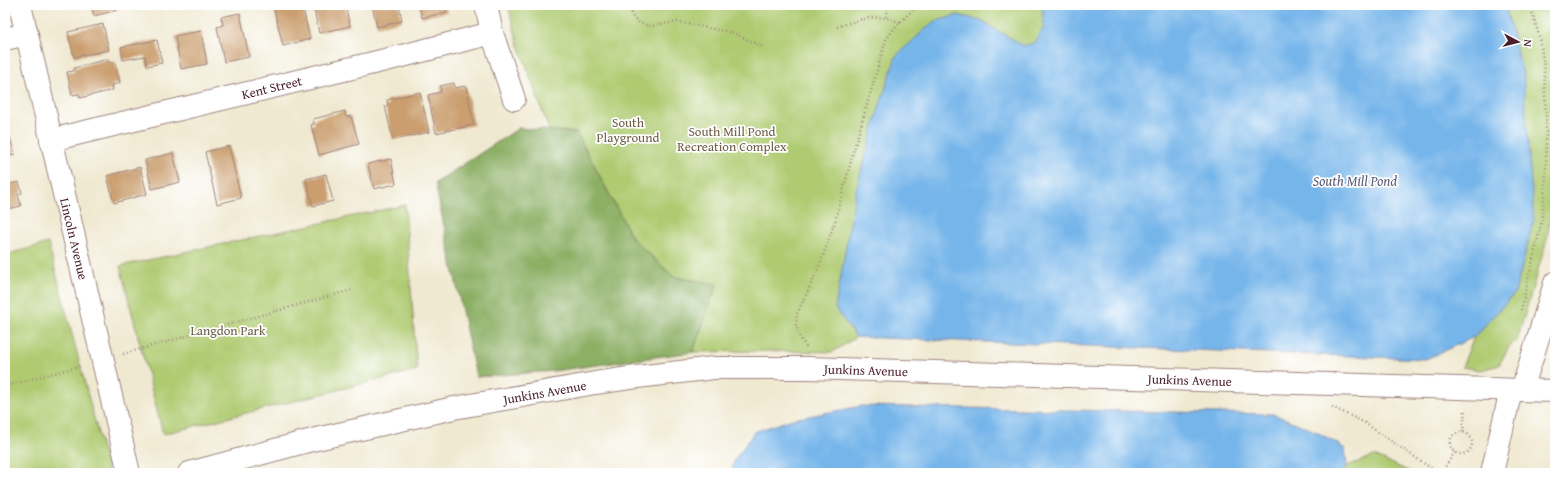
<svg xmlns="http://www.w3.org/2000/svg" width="1560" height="478" font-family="'Gentium Book Plus',serif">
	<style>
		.green { fill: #afcb71; stroke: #7c754e }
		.forest { fill: #8baf63; stroke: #6a6747 }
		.water { fill: #76b5ea; stroke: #606a8a }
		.building { fill: #ca9e6e }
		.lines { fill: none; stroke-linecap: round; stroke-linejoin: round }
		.street-casing { stroke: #9d847e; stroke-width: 24 }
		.path { stroke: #9d847e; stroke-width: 2.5; stroke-dasharray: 1 3; stroke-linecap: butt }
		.street { stroke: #fff; stroke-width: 22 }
		.labels { text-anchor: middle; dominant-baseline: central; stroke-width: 3.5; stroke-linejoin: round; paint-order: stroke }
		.street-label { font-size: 13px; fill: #4a1f2b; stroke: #fff }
		.park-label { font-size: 13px; fill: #6d5b44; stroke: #fff }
		.water-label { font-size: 14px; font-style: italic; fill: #5c5b77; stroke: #fff }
	</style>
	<rect width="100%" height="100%" fill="#fff"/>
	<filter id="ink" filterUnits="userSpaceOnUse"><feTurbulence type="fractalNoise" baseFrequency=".025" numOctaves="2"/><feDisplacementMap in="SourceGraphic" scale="8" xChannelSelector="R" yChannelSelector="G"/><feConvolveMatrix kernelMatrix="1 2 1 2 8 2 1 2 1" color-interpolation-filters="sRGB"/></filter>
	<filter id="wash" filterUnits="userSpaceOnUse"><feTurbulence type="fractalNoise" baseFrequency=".012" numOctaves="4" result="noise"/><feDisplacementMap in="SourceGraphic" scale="16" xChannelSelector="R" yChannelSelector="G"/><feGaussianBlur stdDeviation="0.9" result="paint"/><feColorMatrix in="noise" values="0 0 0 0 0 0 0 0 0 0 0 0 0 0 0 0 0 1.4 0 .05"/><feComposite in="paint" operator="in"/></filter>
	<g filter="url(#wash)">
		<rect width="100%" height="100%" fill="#f0e9d1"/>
		<path class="green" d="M 508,5 L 1042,5 L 1044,26 L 1036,42 L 1024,46 L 981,21 L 958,15 L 933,22 L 835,308 L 856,337 L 833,352 L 763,351 L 693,352 L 717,284 L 674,277 L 633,239 L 577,133 L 549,130 L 517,40 Z
			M 1505,5 L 1555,5 L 1555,190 L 1547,239 L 1517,341 L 1510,345 L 1499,365 L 1481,370 L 1462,367 L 1474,337 L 1515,293 L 1523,75 Z
			M 405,205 L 417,370 L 163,434 L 120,266 Z
			M 48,243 L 108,471 L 101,473 L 5,473 L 5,255 Z
			M 1374,456 L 1413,473 L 1341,473 L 1347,466 Z"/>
		<path class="forest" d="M 519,128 L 577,133 L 633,239 L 674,277 L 717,284 L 693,352 L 553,371 L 476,377 L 435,183 Z"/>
		<path class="water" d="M 1042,5 L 1505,5 L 1523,75 L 1534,220 L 1515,293 L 1474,337 L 1426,359 L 856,337 L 835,308 L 856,190 L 879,108 L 896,56 L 933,22 L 958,15 L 981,21 L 1024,46 L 1036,42 L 1044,26 Z
			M 862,406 L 1273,414 C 1299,424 1323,433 1345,449 L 1347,466 L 1341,473 L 731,473 L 734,461 L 754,432 L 793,419 Z"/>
		<g id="blocks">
			<path class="building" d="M 91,5 L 116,5 L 117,10 L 94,16 Z
				M 273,5 L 302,5 L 310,39 L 283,46 Z
				M 313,5 L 345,5 L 350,26 L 319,33 Z
				M 372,5 L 399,5 L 402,21 L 377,27 Z
				M 419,5 L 445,5 L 447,12 L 422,18 Z
				M 240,13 L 249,57 L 224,62 L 217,27 L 223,25 L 221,17 Z
				M 103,24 L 109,50 L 74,57 L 68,32 Z
				M 201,31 L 207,64 L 181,69 L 175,36 Z
				M 157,40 L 162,63 L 147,66 L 145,56 L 123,60 L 121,47 Z
				M 108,59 L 109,63 L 115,62 L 120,83 L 112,85 L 113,90 L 80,98 L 79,94 L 72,95 L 67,72 L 74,71 L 74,68 Z
				M 454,83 L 455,88 L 466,86 L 474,125 L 436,133 L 428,95 L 441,92 L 440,86 Z
				M 420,92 L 429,132 L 393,140 L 385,106 L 388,105 L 387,100 Z
				M 345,111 L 346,117 L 351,116 L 359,144 L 319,155 L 311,125 L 314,124 L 313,119 Z
				M 5,125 L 6,125 L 15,154 L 5,157 Z
				M 229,146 L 241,198 L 217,204 L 205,152 Z
				M 173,153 L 180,182 L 152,189 L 145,160 Z
				M 391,159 L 396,184 L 374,189 L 368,164 Z
				M 140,167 L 147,194 L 114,203 L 107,176 Z
				M 326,174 L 333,201 L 313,206 L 306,179 Z
				M 19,182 L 22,193 L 18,194 L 21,206 L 5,210 L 5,185 Z"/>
		</g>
	</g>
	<g filter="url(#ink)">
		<use href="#blocks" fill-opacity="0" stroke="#9d847e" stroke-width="1"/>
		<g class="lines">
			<g class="street-casing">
				<g id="street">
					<path id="s1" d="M 20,5 L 129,473"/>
					<path d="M 486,5 L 492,33 L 514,99"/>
					<path d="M 5,39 L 27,34"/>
					<path id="s2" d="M 51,140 L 402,56 L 492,33"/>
					<path d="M 1522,390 L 1555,283"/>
					<path id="s3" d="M 189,473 L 312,440 L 454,408 L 595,383 L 637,377 L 714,368 L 807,368 L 1555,391"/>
					<path d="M 1492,473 L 1511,390"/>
				</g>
			</g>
			<path class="path" d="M 629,5 L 633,18 L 640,23 L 649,26 L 678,22 L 734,33 L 763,47
				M 886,17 L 888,5
				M 837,27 C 862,19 874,13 900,22
				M 1521,310 L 1542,220 L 1546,174 L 1546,119 L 1544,67 L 1540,39 L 1530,5
				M 806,347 L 799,336 L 796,325 L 797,314 L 819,267 L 836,218 L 854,149 L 886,40 L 896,26 L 918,5
				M 123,354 L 351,290
				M 5,386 L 81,366
				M 1332,407 L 1365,423 L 1438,473
				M 1463,432 L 1465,410
				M1450 443a11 11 0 1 1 22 0a11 11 0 1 1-22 0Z
				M 1441,473 L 1455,452"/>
			<use href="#street" class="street"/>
		</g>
	</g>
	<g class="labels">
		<g class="street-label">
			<text stroke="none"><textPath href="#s2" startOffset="227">Kent Street</textPath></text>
			<text stroke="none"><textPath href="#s1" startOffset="240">Lincoln Avenue</textPath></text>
			<text stroke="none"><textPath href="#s3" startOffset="688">Junkins Avenue</textPath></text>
			<text stroke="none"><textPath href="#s3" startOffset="1012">Junkins Avenue</textPath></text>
			<text stroke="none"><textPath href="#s3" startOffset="365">Junkins Avenue</textPath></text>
		</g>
		<g class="park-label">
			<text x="628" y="122">South<tspan x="628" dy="15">Playground</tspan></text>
			<text x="732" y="131">South Mill Pond<tspan x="732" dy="15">Recreation Complex</tspan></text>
			<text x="228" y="330">Langdon Park</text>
		</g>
		<g class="water-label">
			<text x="1355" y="181">South Mill Pond</text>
		</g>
	</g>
	<rect width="1560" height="478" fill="none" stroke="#fff" stroke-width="20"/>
	<g transform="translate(1518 42) rotate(97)" stroke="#ffffff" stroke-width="3" paint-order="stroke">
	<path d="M0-3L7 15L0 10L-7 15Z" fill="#4a1f2b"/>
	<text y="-6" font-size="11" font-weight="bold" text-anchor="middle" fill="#4a1f2b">N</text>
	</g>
</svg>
